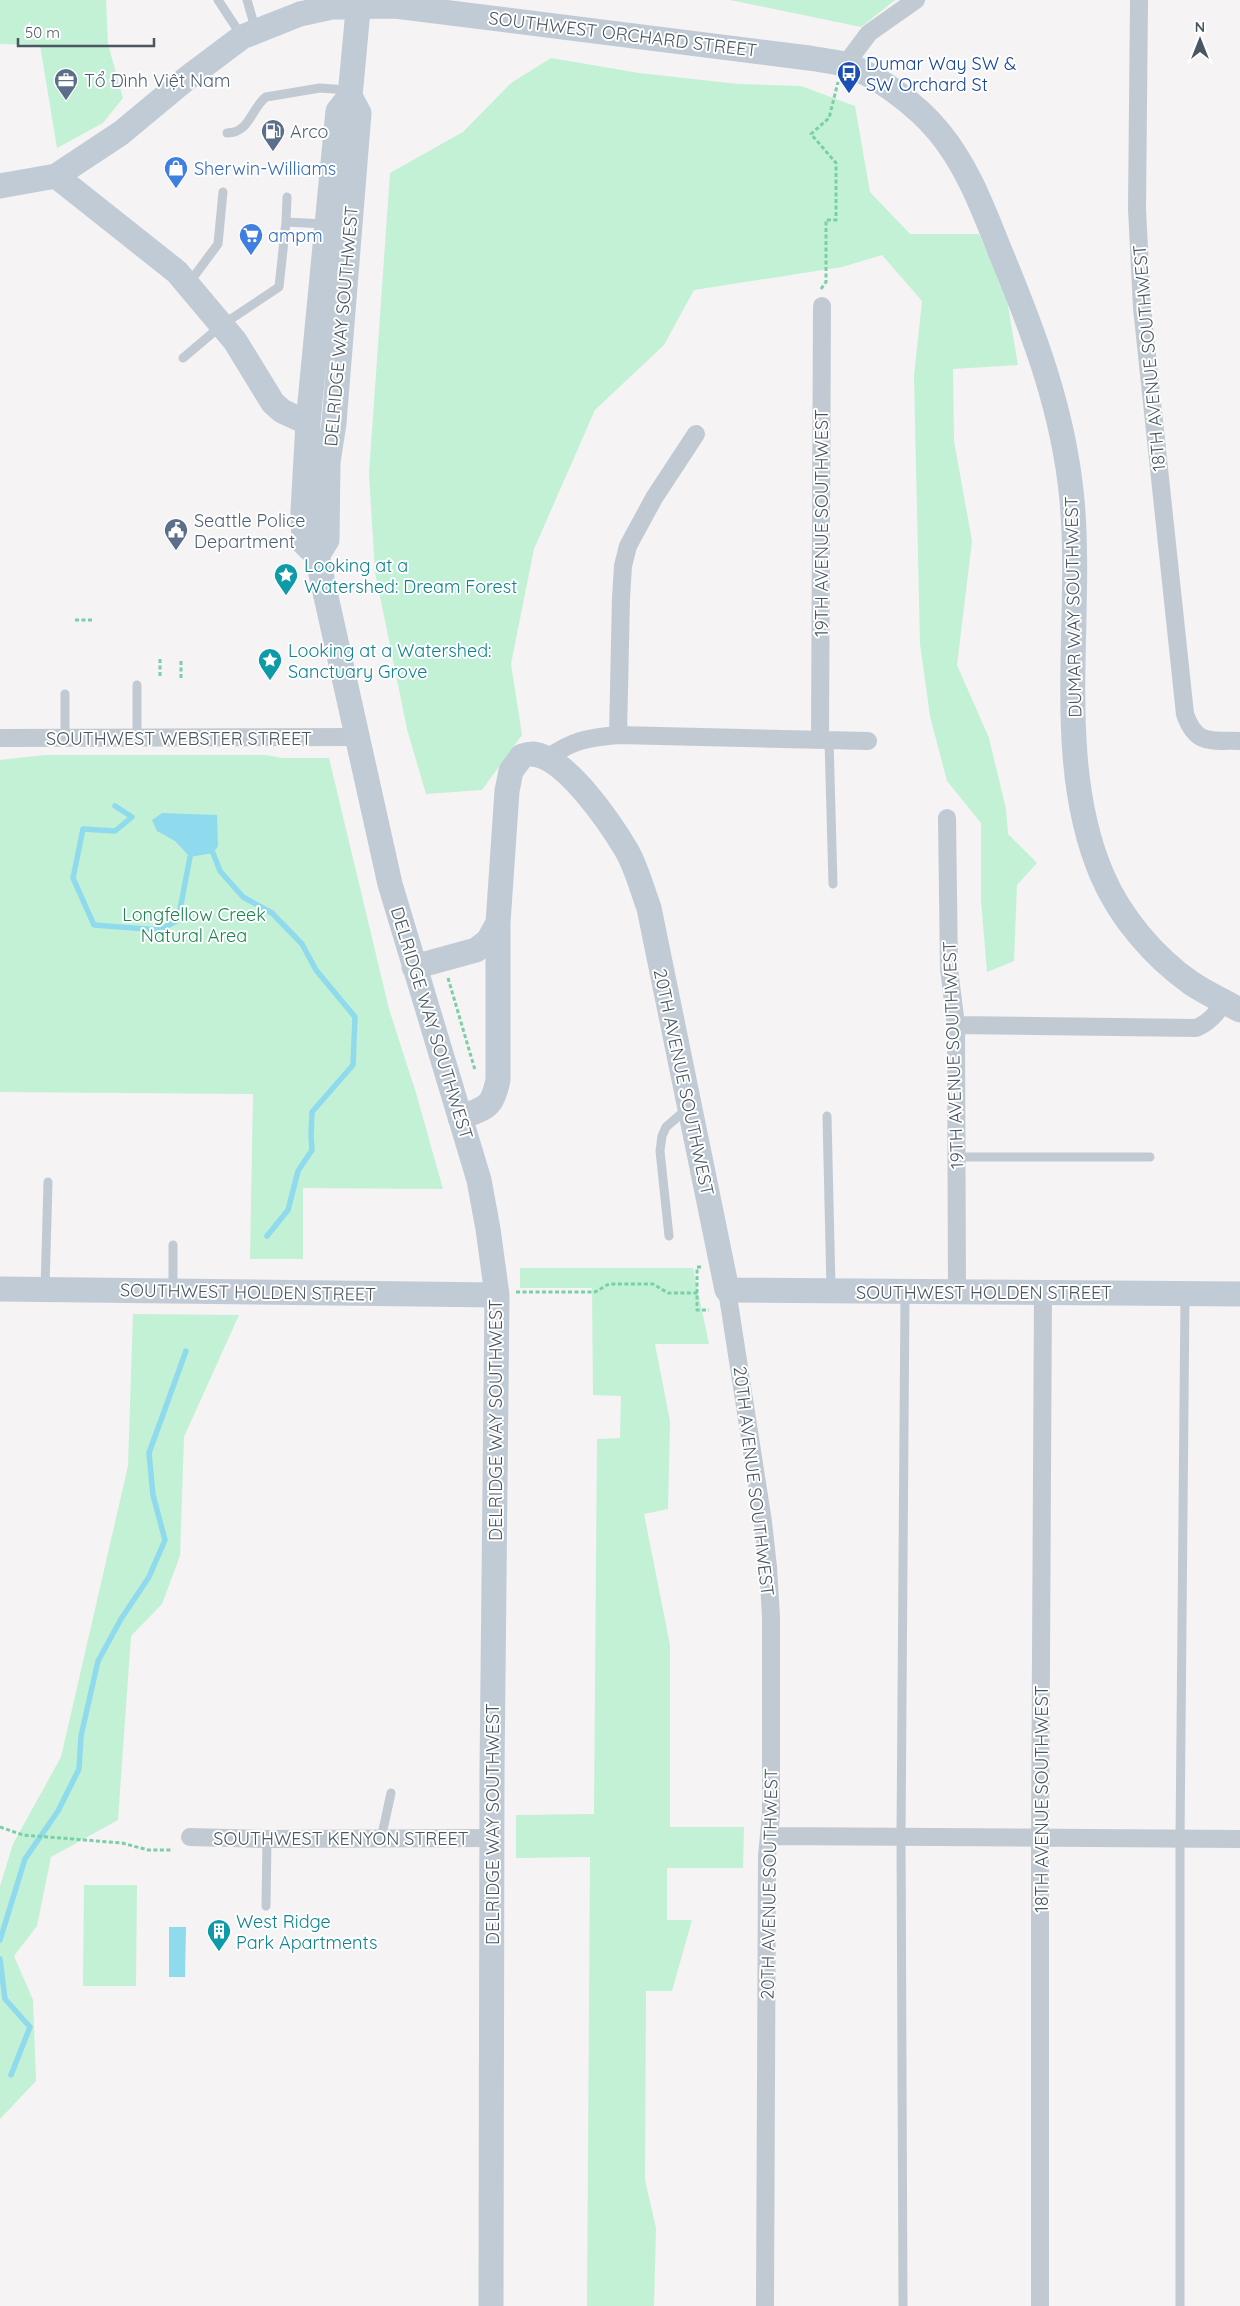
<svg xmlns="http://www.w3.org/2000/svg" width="1240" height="2306" font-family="Quicksand,sans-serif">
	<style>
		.green { fill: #c3f1d5 }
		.water { fill: #90daee }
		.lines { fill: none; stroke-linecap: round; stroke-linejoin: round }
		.stream { stroke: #90daee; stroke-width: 5.5 }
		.path { stroke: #7ad0a6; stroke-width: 3; stroke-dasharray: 4 2.5; stroke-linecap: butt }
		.lane { stroke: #c1cad2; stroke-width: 9 }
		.street { stroke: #c1cad2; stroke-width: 18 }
		.secondary { stroke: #c1cbd6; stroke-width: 25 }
		.labels { text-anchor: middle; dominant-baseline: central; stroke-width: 4; stroke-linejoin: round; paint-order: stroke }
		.street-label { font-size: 18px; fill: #4a5661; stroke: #fff }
		.transit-label { font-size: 18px; fill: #164399; stroke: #fff; text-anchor: start }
		.service-label { font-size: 18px; fill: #4e5e75; stroke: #fff; text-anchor: start }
		.shop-label { font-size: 18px; fill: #366cbe; stroke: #fff; text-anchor: start }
		.culture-label { font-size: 18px; fill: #0d838f; stroke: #fff; text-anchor: start }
		.park-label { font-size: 18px; fill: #17864f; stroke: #fff }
	</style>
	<rect width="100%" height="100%" fill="#f5f3f3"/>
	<path class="green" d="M 0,0 L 106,0 L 108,44 L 123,98 L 103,123 L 57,148 L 40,45 L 0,44 Z
		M 730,0 L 895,0 L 861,27 Z
		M 551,58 L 639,73 L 738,84 L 801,86 L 855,106 L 870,192 L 910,234 L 979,234 L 1006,294 L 1018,365 L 953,369 L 954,441 L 972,541 L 957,665 L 989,738 L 1006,809 L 1008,834 L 1037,863 L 1017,885 L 1014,961 L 987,972 L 981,900 L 981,823 L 947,781 L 930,716 L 920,644 L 914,376 L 922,301 L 882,255 L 842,267 L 694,290 L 664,345 L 595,410 L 534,549 L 511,664 L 522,735 L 482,790 L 426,794 L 407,729 L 375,572 L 369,474 L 390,173 L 463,132 L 511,83 Z
		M 44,755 L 266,755 L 282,758 L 329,758 L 389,1009 L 416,1093 L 443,1189 L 303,1188 L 303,1259 L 250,1259 L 253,1094 L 0,1092 L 0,760 Z
		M 520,1268 L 693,1268 L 709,1344 L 655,1344 L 670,1421 L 668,1509 L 644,1514 L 670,1645 L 670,1827 L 744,1827 L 743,1868 L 667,1868 L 667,1920 L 692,1920 L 672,1991 L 646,1991 L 645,2180 L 656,2228 L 654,2306 L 587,2306 L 590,1857 L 516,1858 L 516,1815 L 594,1814 L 597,1439 L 620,1438 L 621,1396 L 593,1395 L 592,1288 L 520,1288 Z
		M 133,1314 L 239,1315 L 184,1437 L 180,1556 L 162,1604 L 131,1636 L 118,1820 L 51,1857 L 37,1926 L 14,1956 L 33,2000 L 36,2081 L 0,2119 L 0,1886 L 13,1844 L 61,1757 L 128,1466 Z
		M 84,1885 L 137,1885 L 136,1986 L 83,1986 Z"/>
	<path class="water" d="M 162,813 L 217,815 L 218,846 L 213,853 L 190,857 L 175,841 L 157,831 L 152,820 Z
		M 169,1927 L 186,1927 L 185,1977 L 169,1977 Z"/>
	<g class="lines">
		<path class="stream" d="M 115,806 L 132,817 L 115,831 L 83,829 L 73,878 L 94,925 L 160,930 L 178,920 L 190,857
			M 213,853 L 220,871 L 243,897 L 272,913 L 302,944 L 316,970 L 355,1017 L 353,1065 L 312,1112 L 311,1136 L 312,1150 L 298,1171 L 288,1210 L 267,1236
			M 0,1940 L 25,1859 L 58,1811 L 79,1769 L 81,1736 L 98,1661 L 121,1619 L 149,1577 L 165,1540 L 153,1495 L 149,1453 L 186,1351
			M 0,1959 L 5,1999 L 30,2027 L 11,2075"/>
		<path class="path" d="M 821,289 L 826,282 L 826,220 L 836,220 L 836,163 L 811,134 L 829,118 L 838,82
			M 75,620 L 93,620
			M 160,659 L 160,678
			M 181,678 L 181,659
			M 448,978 L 475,1070
			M 701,1267 L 697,1267 L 697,1310 L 709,1310
			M 516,1292 L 595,1292 L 609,1284 L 653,1284 L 668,1293 L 697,1293
			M 0,1827 L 23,1835 L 122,1843 L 148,1850 L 173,1850"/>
		<path class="lane" d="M 218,0 L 241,35
			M 247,0 L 256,31
			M 227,133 C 250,133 251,108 266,97 L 320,88 L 348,90
			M 287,197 L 286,222 L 325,224
			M 189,283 L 218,244 L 223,192
			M 183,358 L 222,325 L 279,287 L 286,222
			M 137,685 L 137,738
			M 65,694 L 65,738
			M 829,740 L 833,884
			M 827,1116 L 831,1289
			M 956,1157 L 1150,1157
			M 669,1236 L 660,1151 L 662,1136 L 666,1127 L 688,1108
			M 45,1289 L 48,1182
			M 173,1291 L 173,1245
			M 381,1839 L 391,1793
			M 266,1906 L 267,1839
			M 903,2306 L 901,1836 L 905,1294
			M 1180,2306 L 1180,1839 L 1185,1296"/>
		<path class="street" d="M 1139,0 L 1137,209 L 1142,308 L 1185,714 C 1196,746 1211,740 1240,741
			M 845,65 L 869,33 L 916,0
			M 618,735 L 621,598 L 623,566 L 628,546 L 654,498 L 696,434
			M 0,738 L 358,737
			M 820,739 L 822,306
			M 547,758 C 574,740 586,738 618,735 L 868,741
			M 947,818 L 949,969 L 956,1025 L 957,1292
			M 956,1025 L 1196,1028 C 1210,1022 1216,1014 1224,1002
			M 727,1290 L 763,1522 L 768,1567 L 771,1617 L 771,1814 L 767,1856 L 765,2306
			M 769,1836 L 1240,1839
			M 190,1837 L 267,1839 L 492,1838
			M 1040,2306 L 1040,1838 L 1043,1292"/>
		<path class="secondary" d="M 350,96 L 338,111 L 308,423 L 303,511 L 304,543 L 317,556 L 390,884 L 479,1180 L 488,1229 L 497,1295 L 492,1772 L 491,2306
			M 56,176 L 177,272 L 235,341 L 273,403 L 282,411 L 308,423
			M 0,186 L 56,176 L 121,133 L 186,79 L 242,37 L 300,14 L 332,7 L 395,6 L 809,58 C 820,60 832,61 843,64 C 875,73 918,106 939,132 C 968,167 983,209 1000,251 C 1034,333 1064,412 1072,500 C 1083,622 1053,760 1102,875 C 1120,917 1153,956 1191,983 C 1206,993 1223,1001 1240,1010
			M 317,556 L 327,540 L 328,462 L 334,423 L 359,113 L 350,96 L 359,0
			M 414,967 L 476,950 L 488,941 L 498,923 L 507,791 L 511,771 L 522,756 C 525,755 530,754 533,754 C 566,757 611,824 627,851 C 637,869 642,889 649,908 L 727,1290 L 1240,1294
			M 460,1118 C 486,1107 492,1109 498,1080 L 498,923
			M 0,1289 L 497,1295"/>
	</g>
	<defs>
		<g id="bus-pin" transform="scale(1.25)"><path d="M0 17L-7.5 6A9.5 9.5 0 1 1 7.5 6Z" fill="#1a4fb4" stroke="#fff"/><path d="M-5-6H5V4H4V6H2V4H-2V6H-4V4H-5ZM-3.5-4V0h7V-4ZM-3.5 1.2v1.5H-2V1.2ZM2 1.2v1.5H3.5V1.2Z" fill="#fff"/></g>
		<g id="office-pin" transform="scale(1.25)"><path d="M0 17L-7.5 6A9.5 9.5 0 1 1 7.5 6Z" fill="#5c6f8a" stroke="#fff"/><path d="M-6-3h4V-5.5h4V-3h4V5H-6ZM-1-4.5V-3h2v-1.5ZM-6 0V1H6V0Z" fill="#fff"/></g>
		<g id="fuel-pin" transform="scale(1.25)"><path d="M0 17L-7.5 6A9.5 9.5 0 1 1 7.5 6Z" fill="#5c6f8a" stroke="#fff"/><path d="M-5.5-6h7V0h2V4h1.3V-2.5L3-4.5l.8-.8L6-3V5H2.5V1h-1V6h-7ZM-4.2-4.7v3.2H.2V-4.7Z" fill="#fff"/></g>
		<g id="shop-pin" transform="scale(1.25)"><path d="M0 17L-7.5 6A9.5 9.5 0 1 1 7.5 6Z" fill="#3f7fe0" stroke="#fff"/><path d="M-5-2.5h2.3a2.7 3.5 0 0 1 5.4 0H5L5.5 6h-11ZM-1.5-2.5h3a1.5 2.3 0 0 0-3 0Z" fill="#fff"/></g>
		<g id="supermarket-pin" transform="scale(1.25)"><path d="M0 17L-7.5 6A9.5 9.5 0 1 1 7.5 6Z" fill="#3f7fe0" stroke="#fff"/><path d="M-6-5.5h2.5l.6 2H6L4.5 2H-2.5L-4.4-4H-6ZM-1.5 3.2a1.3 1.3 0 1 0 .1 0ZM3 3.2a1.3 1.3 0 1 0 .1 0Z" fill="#fff"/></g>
		<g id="civic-pin" transform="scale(1.25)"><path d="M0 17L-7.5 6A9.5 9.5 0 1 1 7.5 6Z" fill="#5c6f8a" stroke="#fff"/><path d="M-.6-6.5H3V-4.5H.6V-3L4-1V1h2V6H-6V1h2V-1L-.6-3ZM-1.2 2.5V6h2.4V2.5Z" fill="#fff"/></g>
		<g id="sight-pin" transform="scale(1.25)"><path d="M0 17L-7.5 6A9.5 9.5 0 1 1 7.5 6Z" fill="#0f9aa8" stroke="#fff"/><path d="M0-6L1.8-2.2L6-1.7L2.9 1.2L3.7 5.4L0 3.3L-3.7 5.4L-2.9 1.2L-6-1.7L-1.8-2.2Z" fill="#fff"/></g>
		<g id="building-pin" transform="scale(1.25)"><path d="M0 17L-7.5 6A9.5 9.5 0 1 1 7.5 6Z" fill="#0f9aa8" stroke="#fff"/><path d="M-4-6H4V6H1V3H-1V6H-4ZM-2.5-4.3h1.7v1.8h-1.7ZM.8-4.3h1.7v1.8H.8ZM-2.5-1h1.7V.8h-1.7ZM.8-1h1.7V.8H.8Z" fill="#fff"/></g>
	</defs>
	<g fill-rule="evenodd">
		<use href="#bus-pin" x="849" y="73"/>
		<use href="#office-pin" x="66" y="80"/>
		<use href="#fuel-pin" x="273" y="131"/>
		<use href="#shop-pin" x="176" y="168"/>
		<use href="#supermarket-pin" x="251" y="235"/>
		<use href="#civic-pin" x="176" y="530"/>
		<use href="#sight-pin" x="286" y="575"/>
		<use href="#sight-pin" x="270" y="660"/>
		<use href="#building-pin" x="219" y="1931"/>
	</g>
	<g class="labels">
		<g class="street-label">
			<text transform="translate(623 34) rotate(7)">SOUTHWEST ORCHARD STREET</text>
			<text transform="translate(341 326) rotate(-85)">DELRIDGE WAY SOUTHWEST</text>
			<text transform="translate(1149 358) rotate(-95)">18TH AVENUE SOUTHWEST</text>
			<text transform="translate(821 523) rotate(-90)">19TH AVENUE SOUTHWEST</text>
			<text transform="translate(1073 607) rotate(-91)">DUMAR WAY SOUTHWEST</text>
			<text x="179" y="738">SOUTHWEST WEBSTER STREET</text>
			<text transform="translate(432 1023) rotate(73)">DELRIDGE WAY SOUTHWEST</text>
			<text transform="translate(953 1055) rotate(-92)">19TH AVENUE SOUTHWEST</text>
			<text transform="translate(684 1082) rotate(78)">20TH AVENUE SOUTHWEST</text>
			<text transform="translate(248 1292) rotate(1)">SOUTHWEST HOLDEN STREET</text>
			<text x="984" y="1292">SOUTHWEST HOLDEN STREET</text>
			<text transform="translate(495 1420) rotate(-90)">DELRIDGE WAY SOUTHWEST</text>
			<text transform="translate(754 1481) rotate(83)">20TH AVENUE SOUTHWEST</text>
			<text transform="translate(1041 1799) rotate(-90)">18TH AVENUE SOUTHWEST</text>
			<text transform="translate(492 1824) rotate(-90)">DELRIDGE WAY SOUTHWEST</text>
			<text x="341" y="1838">SOUTHWEST KENYON STREET</text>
			<text transform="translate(769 1884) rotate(-89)">20TH AVENUE SOUTHWEST</text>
		</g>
		<g class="transit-label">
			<text x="866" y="63">Dumar Way SW &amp;<tspan x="866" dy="21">SW Orchard St</tspan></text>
		</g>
		<g class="service-label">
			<text x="84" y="80">Tổ Đình Việt Nam</text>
			<text x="290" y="131">Arco</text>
			<text x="194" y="520">Seattle Police<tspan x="194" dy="21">Department</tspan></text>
		</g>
		<g class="shop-label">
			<text x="194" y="168">Sherwin-Williams</text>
			<text x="268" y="235">ampm</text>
		</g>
		<g class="culture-label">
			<text x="304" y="565">Looking at a<tspan x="304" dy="21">Watershed: Dream Forest</tspan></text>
			<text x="288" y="650">Looking at a Watershed:<tspan x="288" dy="21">Sanctuary Grove</tspan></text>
			<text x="236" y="1921">West Ridge<tspan x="236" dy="21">Park Apartments</tspan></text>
		</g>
		<g class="park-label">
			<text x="194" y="914">Longfellow Creek<tspan x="194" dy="21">Natural Area</tspan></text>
		</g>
	</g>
	<g transform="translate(1200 40)" stroke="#ffffff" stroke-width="4" paint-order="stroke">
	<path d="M0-4L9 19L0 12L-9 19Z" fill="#4a5661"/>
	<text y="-8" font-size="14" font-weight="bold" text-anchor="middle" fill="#4a5661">N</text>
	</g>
	<path d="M18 38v8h136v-8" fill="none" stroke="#4a5661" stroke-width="2.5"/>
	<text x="25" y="38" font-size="15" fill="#4a5661" stroke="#ffffff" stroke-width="4" paint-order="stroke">50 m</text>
</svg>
